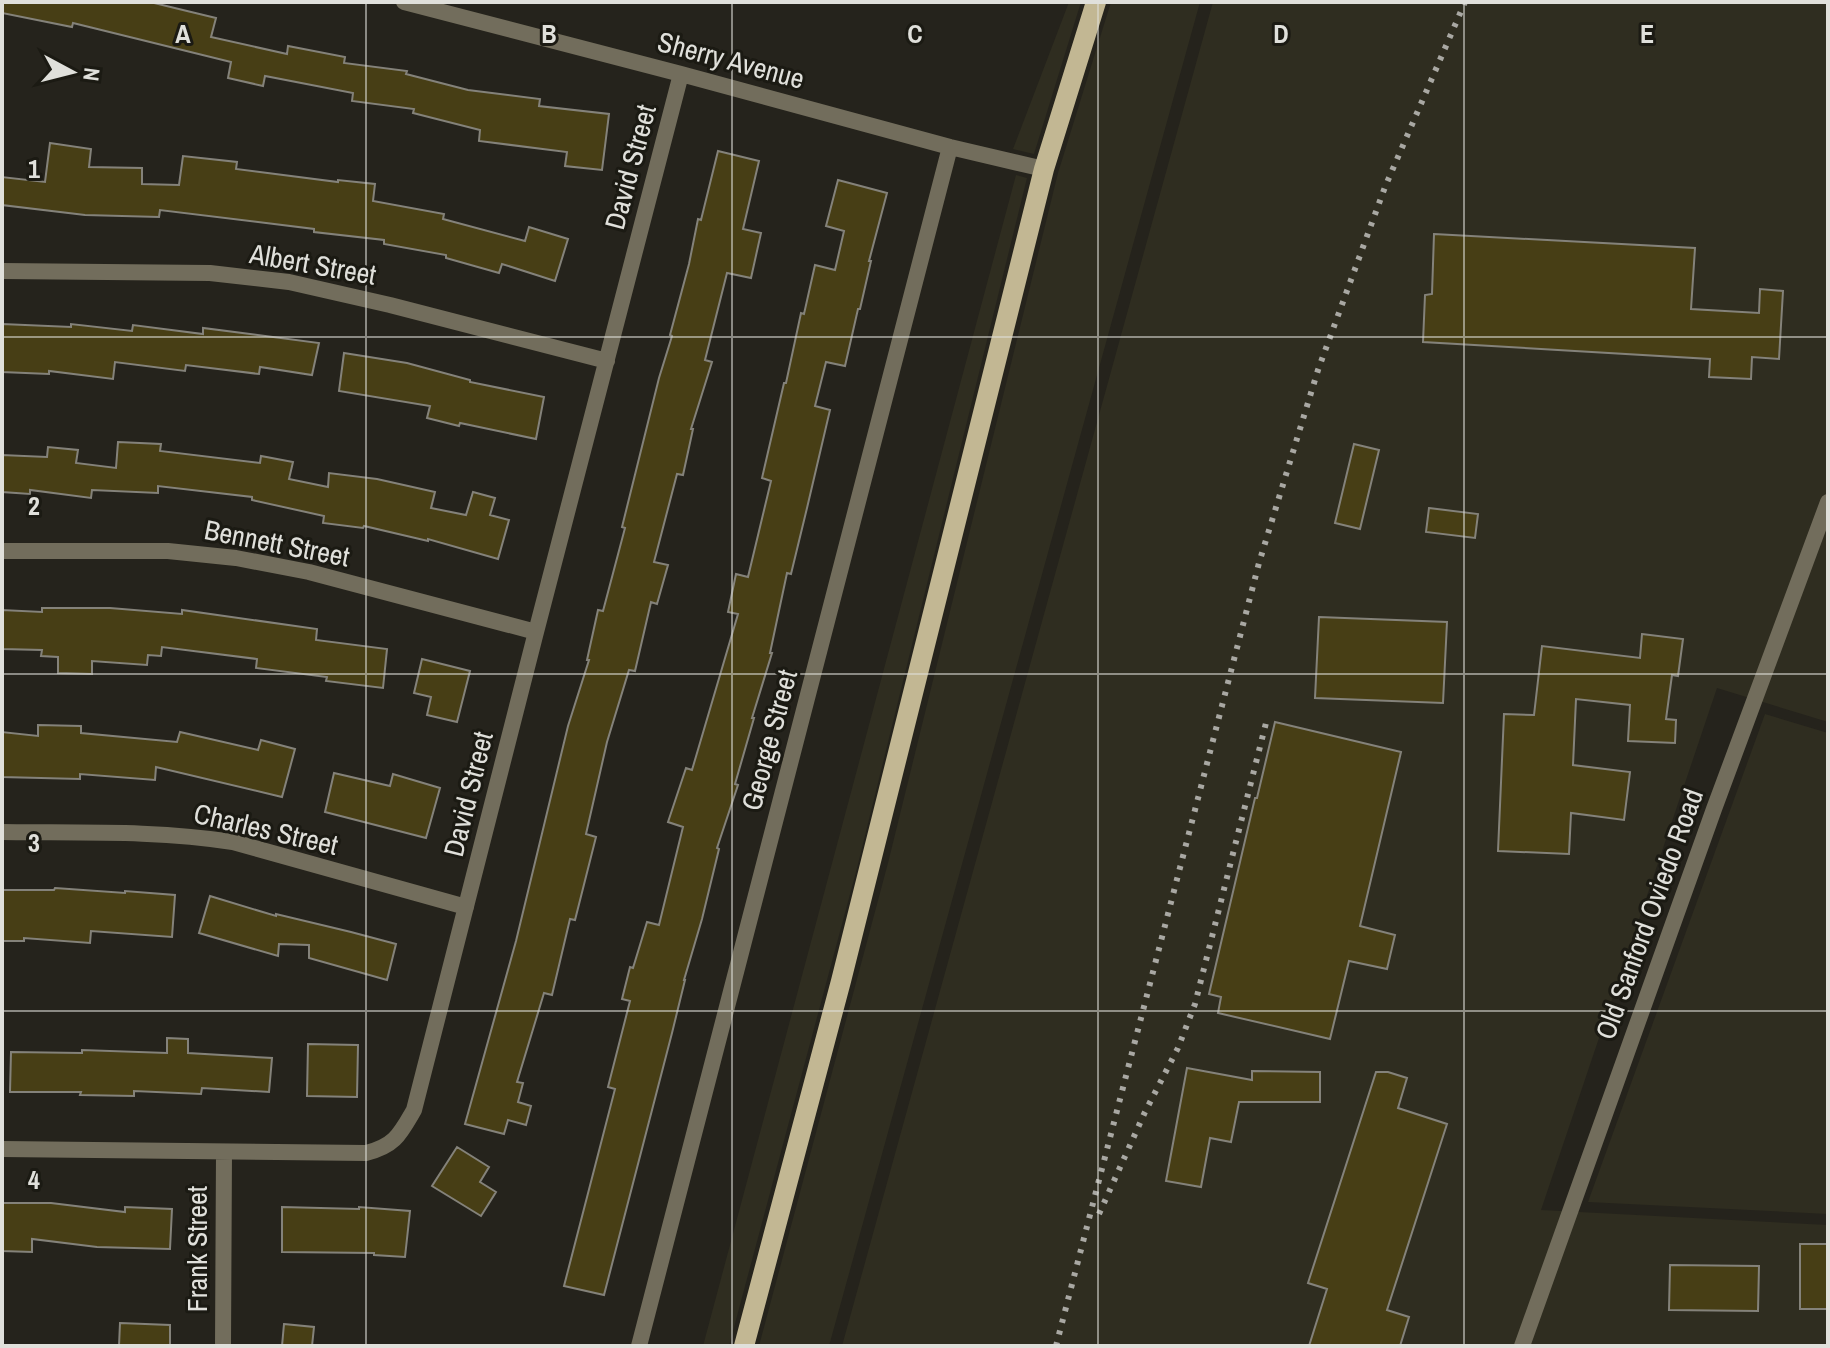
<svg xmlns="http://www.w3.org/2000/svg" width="1830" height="1348" font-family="'Archivo Narrow',sans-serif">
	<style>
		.built { fill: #2f2d20 }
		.building { fill: #473e15; stroke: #84827a; stroke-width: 2 }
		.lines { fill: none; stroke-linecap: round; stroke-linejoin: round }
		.street { stroke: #726d5c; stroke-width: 16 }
		.primary { stroke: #c2b793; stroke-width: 20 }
		.rail { stroke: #a9a8a3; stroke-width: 6; stroke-dasharray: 4 8; stroke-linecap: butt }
		.grid { fill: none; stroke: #e0e0db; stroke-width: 2; stroke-opacity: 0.55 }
		.labels { text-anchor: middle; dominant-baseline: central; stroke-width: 6; stroke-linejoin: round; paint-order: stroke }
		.street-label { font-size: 28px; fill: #e0e0db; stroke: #1b1a13 }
		.grid-label { font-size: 26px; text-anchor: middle; font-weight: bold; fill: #e0e0db; stroke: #1b1a13; stroke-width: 6; stroke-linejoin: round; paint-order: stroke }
	</style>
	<rect width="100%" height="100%" fill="#25231c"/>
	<path class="built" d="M 1069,2 L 1081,2 L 1034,154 L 1013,149 Z
		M 1111,2 L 1200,2 L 829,1346 L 759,1346 L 888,863 L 1058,173 Z
		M 1213,2 L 1828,2 L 1828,722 L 1717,688 L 1541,1210 L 1828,1225 L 1828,1346 L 842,1346 Z
		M 1016,175 L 1027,178 L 857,868 L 729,1346 L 703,1346 Z
		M 1765,714 L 1828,733 L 1828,1214 L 1588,1202 Z"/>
	<path class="building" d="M 2,2 L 150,2 L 216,18 L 211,37 L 287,54 L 288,46 L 345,57 L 344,63 L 407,71 L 406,74 L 468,90 L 540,99 L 539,106 L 609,114 L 602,170 L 565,166 L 567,152 L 479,141 L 480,130 L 413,113 L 414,109 L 352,101 L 353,93 L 265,76 L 263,86 L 228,78 L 231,62 L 73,23 L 72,27 L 2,13 Z
		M 50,143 L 91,149 L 89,167 L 142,168 L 142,184 L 179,185 L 183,156 L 237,162 L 236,169 L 338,182 L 338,180 L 375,184 L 373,201 L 444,214 L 443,219 L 525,241 L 529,227 L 568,239 L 555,281 L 502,264 L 499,273 L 446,258 L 446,255 L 384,244 L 384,240 L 314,232 L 314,229 L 160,210 L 159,217 L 85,215 L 2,205 L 2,177 L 45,182 Z
		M 718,151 L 759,161 L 743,229 L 761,233 L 751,278 L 727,273 L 705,360 L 712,362 L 691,429 L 693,429 L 683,475 L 677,474 L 654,562 L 668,565 L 657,604 L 651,602 L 635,671 L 629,670 L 607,742 L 586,834 L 596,837 L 575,920 L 570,919 L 552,995 L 544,993 L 517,1082 L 523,1083 L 518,1102 L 531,1106 L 526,1125 L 508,1120 L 504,1134 L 465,1124 L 516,941 L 568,726 L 589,660 L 587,660 L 598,610 L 603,611 L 625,528 L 622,527 L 659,378 L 672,336 L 670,335 L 689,264 L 698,219 L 701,220 Z
		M 838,180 L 887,193 L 869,261 L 871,261 L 860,309 L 858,309 L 845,366 L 826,362 L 815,406 L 830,410 L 807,508 L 791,574 L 787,573 L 770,653 L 772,653 L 752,718 L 754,718 L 735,784 L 738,785 L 717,848 L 719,849 L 702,919 L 684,980 L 685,980 L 672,1033 L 604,1295 L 564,1286 L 615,1089 L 608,1087 L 630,1001 L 622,999 L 630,967 L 633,968 L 647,922 L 659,925 L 683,827 L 668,822 L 686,768 L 692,770 L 738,614 L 728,612 L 736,574 L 748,577 L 771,481 L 762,478 L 784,383 L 786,383 L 801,313 L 804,314 L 815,265 L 835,270 L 844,231 L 826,226 Z
		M 1434,234 L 1695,248 L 1691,309 L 1759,313 L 1760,289 L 1783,291 L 1779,359 L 1752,357 L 1751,379 L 1709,377 L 1710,359 L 1423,342 L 1425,295 L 1432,294 Z
		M 2,324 L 71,327 L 71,324 L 132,331 L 133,325 L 203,334 L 203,328 L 319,343 L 312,375 L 260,367 L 259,374 L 186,365 L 185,371 L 115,362 L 113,379 L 49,371 L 49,374 L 2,372 Z
		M 344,353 L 407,363 L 470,380 L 470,382 L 544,397 L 536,439 L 460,423 L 459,426 L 427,418 L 430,406 L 339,391 Z
		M 118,442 L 161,444 L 160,451 L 260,463 L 261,456 L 293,462 L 289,479 L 328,487 L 329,473 L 377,479 L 435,492 L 431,508 L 466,515 L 473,492 L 495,498 L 490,515 L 509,520 L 498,559 L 428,539 L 428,541 L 364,526 L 363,528 L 323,523 L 324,516 L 252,500 L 252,497 L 158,486 L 158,493 L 92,490 L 91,498 L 30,490 L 30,494 L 2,492 L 2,455 L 47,457 L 48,447 L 78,450 L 76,463 L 116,468 Z
		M 1354,444 L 1379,450 L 1360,529 L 1335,523 Z
		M 1429,508 L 1478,514 L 1475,538 L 1426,532 Z
		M 42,608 L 110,608 L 182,614 L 182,610 L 317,629 L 316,640 L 387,649 L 383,688 L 326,681 L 327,677 L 256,668 L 257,659 L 162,647 L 161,656 L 148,655 L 147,665 L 92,661 L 92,674 L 58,673 L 58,657 L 41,656 L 42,650 L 2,649 L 2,610 L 42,612 Z
		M 1319,617 L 1447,622 L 1443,703 L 1315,698 Z
		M 1642,634 L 1683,639 L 1678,676 L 1672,675 L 1666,719 L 1676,720 L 1675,743 L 1628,741 L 1630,705 L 1576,699 L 1573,765 L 1630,772 L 1624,820 L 1571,813 L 1569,854 L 1498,851 L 1504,714 L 1534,715 L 1542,646 L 1640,658 Z
		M 422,659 L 470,671 L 457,722 L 427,715 L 431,697 L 414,693 Z
		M 1275,722 L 1401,752 L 1360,926 L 1395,935 L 1387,969 L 1349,961 L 1330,1039 L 1218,1013 L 1221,997 L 1209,994 L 1255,798 L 1257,798 Z
		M 38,725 L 81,726 L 81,733 L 177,742 L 180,732 L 258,750 L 261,740 L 295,749 L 282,797 L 156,767 L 155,780 L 80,774 L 80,779 L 2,777 L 2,732 L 38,736 Z
		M 334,773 L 390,786 L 393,774 L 440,788 L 426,838 L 325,812 Z
		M 55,888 L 125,893 L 125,891 L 175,895 L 172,937 L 91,931 L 90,943 L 24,938 L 24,941 L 2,941 L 2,890 L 54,890 Z
		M 210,896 L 276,916 L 276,914 L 351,932 L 396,944 L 387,980 L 309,958 L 309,945 L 279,944 L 278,956 L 199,933 Z
		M 167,1038 L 188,1039 L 188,1053 L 272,1058 L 269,1092 L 202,1088 L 201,1094 L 134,1091 L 134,1096 L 80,1095 L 81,1092 L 10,1092 L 11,1052 L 82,1053 L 82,1050 L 167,1053 Z
		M 308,1044 L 358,1045 L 357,1097 L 307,1096 Z
		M 1187,1068 L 1252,1080 L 1252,1071 L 1320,1072 L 1320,1102 L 1239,1102 L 1231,1142 L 1210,1138 L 1201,1187 L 1166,1181 Z
		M 1376,1072 L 1388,1072 L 1407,1078 L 1398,1108 L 1447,1124 L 1387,1310 L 1409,1317 L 1400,1346 L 1309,1346 L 1327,1289 L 1308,1283 Z
		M 457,1147 L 489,1167 L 480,1182 L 496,1192 L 481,1216 L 432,1186 Z
		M 2,1203 L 51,1203 L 125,1212 L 125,1207 L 172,1209 L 170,1249 L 97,1247 L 32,1239 L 32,1252 L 2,1251 Z
		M 282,1207 L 359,1209 L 359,1207 L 410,1211 L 405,1257 L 374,1255 L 374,1253 L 282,1252 Z
		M 1800,1244 L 1828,1244 L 1828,1309 L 1800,1309 Z
		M 1670,1265 L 1759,1266 L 1758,1311 L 1669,1310 Z
		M 120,1323 L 170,1325 L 170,1346 L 119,1346 Z
		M 284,1324 L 314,1327 L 312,1346 L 282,1346 Z"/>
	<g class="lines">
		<path class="street" d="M 404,2 L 681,74 L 950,147 L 1044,169
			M 2,271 L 210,273 L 289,282 L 390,305 L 607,361
			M 2,551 L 168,551 L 236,558 L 309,572 L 536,632
			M 2,832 C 79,833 157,830 233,842 L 466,907
			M 2,1149 L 366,1153 C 395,1146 400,1134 414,1110 L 536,632 L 681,74
			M 223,1346 L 224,1152
			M 639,1346 L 950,147
			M 1522,1346 L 1714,809 L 1828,502"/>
		<path class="primary" d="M 744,1346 L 841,981 L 1044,169 L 1096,2"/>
		<path class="rail" d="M 1099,1214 L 1145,1112 L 1178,1048 L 1195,1004 L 1267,719
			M 1056,1346 L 1259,563 L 1318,370 L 1385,187 L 1465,2"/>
	</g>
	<path class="grid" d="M 366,2 L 366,1346M 732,2 L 732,1346M 1098,2 L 1098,1346M 1464,2 L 1464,1346M 2,337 L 1828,337M 2,674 L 1828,674M 2,1011 L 1828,1011"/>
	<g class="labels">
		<g class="street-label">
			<text transform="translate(731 60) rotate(15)">Sherry Avenue</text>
			<text transform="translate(630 167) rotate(-75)">David Street</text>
			<text transform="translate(313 264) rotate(10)">Albert Street</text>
			<text transform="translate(277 543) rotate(11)">Bennett Street</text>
			<text transform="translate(769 740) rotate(-75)">George Street</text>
			<text transform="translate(468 794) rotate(-76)">David Street</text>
			<text transform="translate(266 829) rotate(13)">Charles Street</text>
			<text transform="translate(1649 914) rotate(-70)">Old Sanford Oviedo Road</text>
			<text transform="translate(197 1249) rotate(-90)">Frank Street</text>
		</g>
	</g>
	<g class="grid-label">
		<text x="183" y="43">A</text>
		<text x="549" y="43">B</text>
		<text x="915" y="43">C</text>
		<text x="1281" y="43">D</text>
		<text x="1647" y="43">E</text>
		<text x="34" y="178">1</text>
		<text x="34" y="515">2</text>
		<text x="34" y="852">3</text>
		<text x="34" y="1189">4</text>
	</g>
	<rect width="1830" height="1348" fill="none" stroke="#e0e0db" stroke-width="8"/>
	<g transform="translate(72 72) rotate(97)" stroke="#1b1a13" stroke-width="6" paint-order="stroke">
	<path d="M0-6L14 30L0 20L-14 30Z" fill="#e0e0db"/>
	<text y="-12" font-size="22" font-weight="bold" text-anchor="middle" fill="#e0e0db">N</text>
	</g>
</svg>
